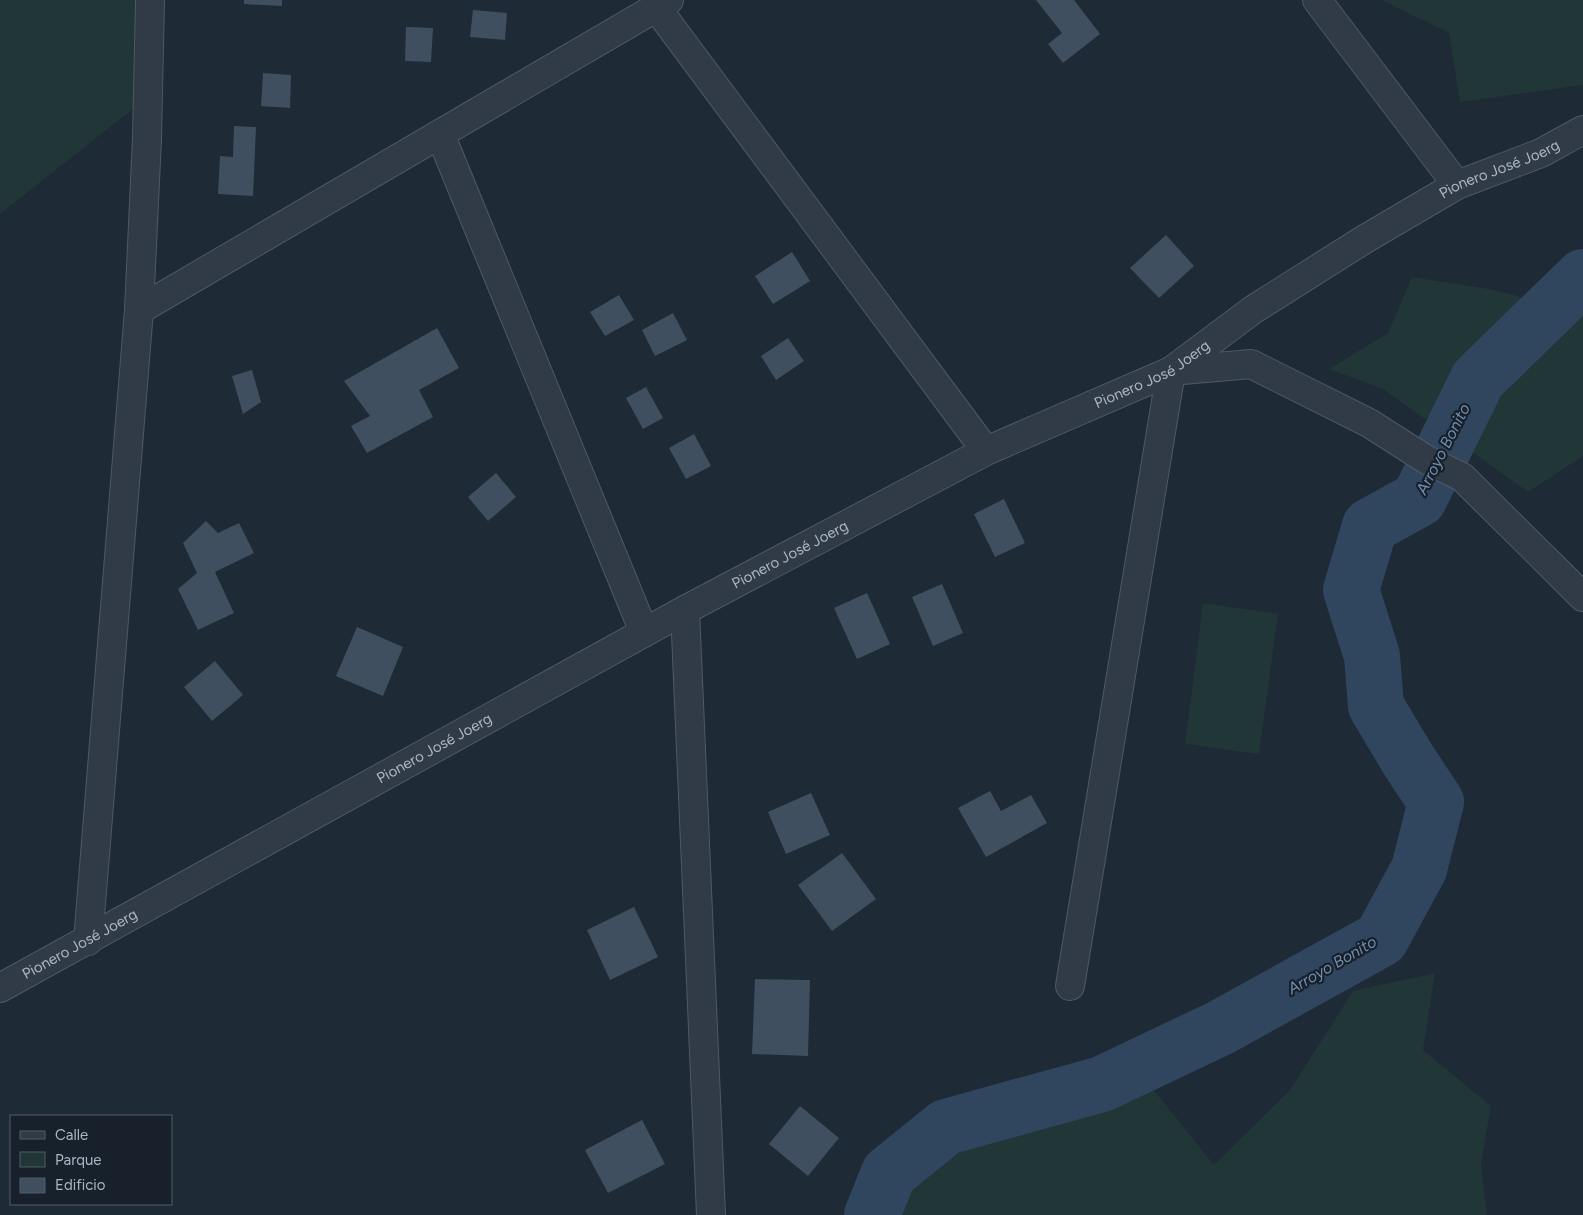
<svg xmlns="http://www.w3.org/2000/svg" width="1583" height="1215" font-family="Figtree,sans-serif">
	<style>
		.green { fill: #203637 }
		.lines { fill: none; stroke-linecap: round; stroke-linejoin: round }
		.river { stroke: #30465f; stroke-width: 56 }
		.building { fill: #404f5f }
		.minor-casing { stroke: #4f5965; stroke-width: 30 }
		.minor { stroke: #313b47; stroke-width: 28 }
		.labels { text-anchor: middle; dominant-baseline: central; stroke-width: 4.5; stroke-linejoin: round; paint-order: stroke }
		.street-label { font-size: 15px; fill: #abb6c4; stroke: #17202b }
		.water-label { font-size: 16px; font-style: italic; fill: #718eaf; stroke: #17202b }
	</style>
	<rect width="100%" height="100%" fill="#1e2a36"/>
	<path class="green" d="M 0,0 L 151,0 L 148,97 L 0,214 Z
		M 1382,0 L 1583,0 L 1583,85 L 1460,102 L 1449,33 Z
		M 1412,277 L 1489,289 L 1543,302 L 1583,295 L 1583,456 L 1528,492 L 1383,389 L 1329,369 L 1388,333 Z
		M 1203,603 L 1278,614 L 1259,754 L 1185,744 Z
		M 1435,973 L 1423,1050 L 1491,1106 L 1481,1165 L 1487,1215 L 889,1215 L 920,1165 L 1153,1089 L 1214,1165 L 1290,1090 L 1353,991 Z"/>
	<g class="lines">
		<path class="river" d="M 872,1215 L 889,1173 L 946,1127 L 1102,1084 L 1220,1028 L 1381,939 L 1419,869 L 1436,802 L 1407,758 L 1376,706 L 1372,656 L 1351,590 L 1370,526 L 1419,499 L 1478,379 L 1583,277"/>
	</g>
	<path class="building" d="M 244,0 L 282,0 L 282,6 L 244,4 Z
		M 1036,0 L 1074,0 L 1100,34 L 1063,63 L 1048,44 L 1062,33 Z
		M 473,10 L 507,13 L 505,40 L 470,37 Z
		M 406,27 L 433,28 L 431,62 L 405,61 Z
		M 263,73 L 291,75 L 290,108 L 261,106 Z
		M 234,126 L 256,127 L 253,196 L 218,194 L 220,156 L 233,157 Z
		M 1166,235 L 1194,266 L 1159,298 L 1130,268 Z
		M 792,252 L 810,281 L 773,304 L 755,276 Z
		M 619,295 L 634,320 L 605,336 L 590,312 Z
		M 673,313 L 687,340 L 655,356 L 642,330 Z
		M 437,328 L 459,368 L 419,390 L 433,417 L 367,453 L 351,426 L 370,416 L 344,381 Z
		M 788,338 L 804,361 L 776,380 L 761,356 Z
		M 252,370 L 261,402 L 243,414 L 232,376 Z
		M 646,387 L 663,418 L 643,429 L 626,398 Z
		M 694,434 L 711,466 L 686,479 L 669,448 Z
		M 496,473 L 516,497 L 488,521 L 468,497 Z
		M 1004,499 L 1025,543 L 995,557 L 974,514 Z
		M 206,521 L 218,533 L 239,523 L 254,553 L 215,572 L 234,613 L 198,630 L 178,589 L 197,573 L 183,543 Z
		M 942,584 L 963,633 L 933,646 L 912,597 Z
		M 867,593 L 890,644 L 857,659 L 834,608 Z
		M 357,627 L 403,647 L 383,696 L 336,676 Z
		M 215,661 L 243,695 L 212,721 L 184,687 Z
		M 990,791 L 1001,811 L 1031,795 L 1047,823 L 986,857 L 958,808 Z
		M 811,793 L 830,835 L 786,854 L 768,812 Z
		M 842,853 L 876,899 L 832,931 L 798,885 Z
		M 634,907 L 658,957 L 610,980 L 587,930 Z
		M 755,979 L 810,980 L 808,1056 L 752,1054 Z
		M 800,1106 L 839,1138 L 808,1176 L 769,1144 Z
		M 642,1120 L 665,1164 L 608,1193 L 585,1150 Z"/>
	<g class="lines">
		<g class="minor-casing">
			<g id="minor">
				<path d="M 1317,0 L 1457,185"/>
				<path d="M 656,7 L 986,451"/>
				<path d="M 440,134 L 644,632"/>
				<path d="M 139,310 L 669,0"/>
				<path d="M 685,610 L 711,1215"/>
				<path d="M 88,941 L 139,310 L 147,138 L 150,0"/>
				<path d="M 1070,986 L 1171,371 L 1251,364 L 1369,423 L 1427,460 L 1462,477 L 1583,597"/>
				<path id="s1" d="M 0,988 L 685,610 L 986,451 L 1171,371 L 1254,309 L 1365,239 L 1457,185 L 1541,153 L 1583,130"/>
			</g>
		</g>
		<use href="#minor" class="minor"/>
	</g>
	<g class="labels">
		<g class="street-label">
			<text stroke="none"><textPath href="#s1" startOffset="1711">Pionero José Joerg</textPath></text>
			<text stroke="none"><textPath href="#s1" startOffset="1306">Pionero José Joerg</textPath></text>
			<text stroke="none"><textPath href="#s1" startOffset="901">Pionero José Joerg</textPath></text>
			<text stroke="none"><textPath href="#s1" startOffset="496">Pionero José Joerg</textPath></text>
			<text stroke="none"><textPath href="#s1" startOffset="91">Pionero José Joerg</textPath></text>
		</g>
		<g class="water-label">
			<text transform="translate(1443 449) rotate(-63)">Arroyo Bonito</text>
			<text transform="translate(1332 965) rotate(-30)">Arroyo Bonito</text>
		</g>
	</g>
	<rect x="10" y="1115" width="162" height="90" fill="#17202b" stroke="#525c68"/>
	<rect x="20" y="1131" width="25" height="8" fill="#313b47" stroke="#525c68"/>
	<text x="55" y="1140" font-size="15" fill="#abb6c4">Calle</text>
	<rect x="20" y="1152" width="25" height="15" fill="#203637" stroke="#525c68"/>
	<text x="55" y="1165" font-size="15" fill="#abb6c4">Parque</text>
	<rect x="20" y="1178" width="25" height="15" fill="#404f5f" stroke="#525c68"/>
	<text x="55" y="1190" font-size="15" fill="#abb6c4">Edificio</text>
</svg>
